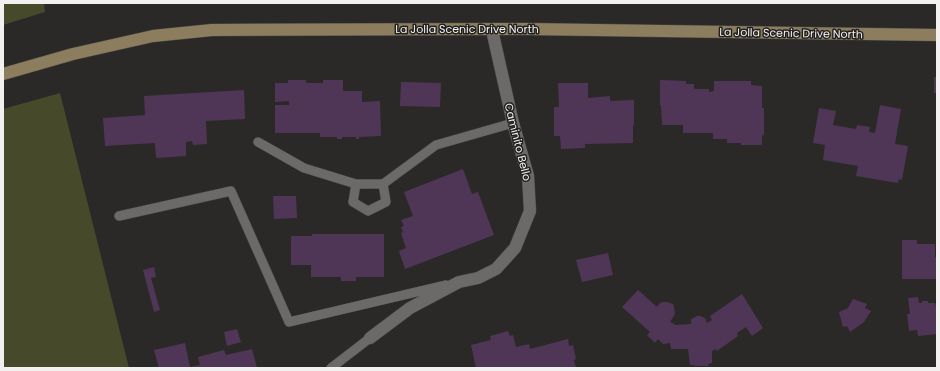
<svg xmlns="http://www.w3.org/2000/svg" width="940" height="371" font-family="Poppins,sans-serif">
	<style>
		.green { fill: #47492b }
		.building { fill: #4f3657 }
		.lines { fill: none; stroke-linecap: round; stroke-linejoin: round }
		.lane-casing { stroke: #494846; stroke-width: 10 }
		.street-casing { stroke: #494846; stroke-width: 13 }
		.secondary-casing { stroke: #494846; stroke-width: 13 }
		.lane { stroke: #6c6a68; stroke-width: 9 }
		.street { stroke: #6c6a68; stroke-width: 12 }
		.secondary { stroke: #8b7d5d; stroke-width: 12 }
		.labels { text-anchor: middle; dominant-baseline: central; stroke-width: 3; stroke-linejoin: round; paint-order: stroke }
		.street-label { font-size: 11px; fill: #f2f1f0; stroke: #21201e }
	</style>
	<rect width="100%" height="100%" fill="#2b2927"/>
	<path class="green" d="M 3,3 L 44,3 L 45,12 L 3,25 Z
		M 60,93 L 129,368 L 3,368 L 3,109 Z"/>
	<path class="building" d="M 934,77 L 937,77 L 937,93 L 934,93 Z
		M 288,80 L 306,80 L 306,83 L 323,83 L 323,80 L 343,80 L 343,91 L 362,91 L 362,102 L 380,101 L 381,136 L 359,137 L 359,139 L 356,139 L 356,137 L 342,137 L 342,139 L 337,139 L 337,137 L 320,137 L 320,133 L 275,133 L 275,105 L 289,105 L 289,101 L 275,102 L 275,83 L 288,83 Z
		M 660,80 L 686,81 L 686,84 L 694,84 L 694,89 L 709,89 L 709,92 L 714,91 L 714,81 L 751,81 L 751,85 L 762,86 L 762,108 L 764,108 L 764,136 L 762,135 L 762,145 L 741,145 L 741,143 L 727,143 L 727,139 L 713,139 L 713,133 L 683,133 L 683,125 L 662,125 L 661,105 L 660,106 Z
		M 401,82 L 441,83 L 440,107 L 400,106 Z
		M 558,83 L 588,83 L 588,98 L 610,96 L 610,101 L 634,100 L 634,125 L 633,125 L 633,143 L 585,144 L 585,148 L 561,149 L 560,136 L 554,136 L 554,107 L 559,107 Z
		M 244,90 L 245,119 L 206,121 L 207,144 L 193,145 L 192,141 L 186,142 L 186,156 L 156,158 L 155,143 L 105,146 L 103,118 L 145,115 L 144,96 Z
		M 880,105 L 901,109 L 895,144 L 908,146 L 902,180 L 899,179 L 898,183 L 856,176 L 858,166 L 823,160 L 825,145 L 813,143 L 819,108 L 836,111 L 833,125 L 856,129 L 857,125 L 870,127 L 869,132 L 875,133 Z
		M 463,169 L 472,194 L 478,192 L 494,235 L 405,269 L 399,251 L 406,248 L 401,233 L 403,232 L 401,227 L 404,226 L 401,220 L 413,216 L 404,192 Z
		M 273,196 L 296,196 L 297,218 L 274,219 Z
		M 312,234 L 384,234 L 384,277 L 356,277 L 356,281 L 341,281 L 341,277 L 311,277 L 311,265 L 291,265 L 291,236 L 312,236 Z
		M 902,240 L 917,240 L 917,244 L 935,244 L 935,257 L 937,257 L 937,279 L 902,279 Z
		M 608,253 L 613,275 L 582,282 L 576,260 Z
		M 154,267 L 156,277 L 151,278 L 160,310 L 154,312 L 143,270 Z
		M 638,290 L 657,307 L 660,303 L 663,302 L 667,302 L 673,304 L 674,307 L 675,314 L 670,322 L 676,325 L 691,324 L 691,319 L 697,316 L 700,316 L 705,318 L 707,323 L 712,320 L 710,316 L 742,294 L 763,328 L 752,336 L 746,327 L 737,333 L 738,336 L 717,351 L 716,349 L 712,351 L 712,363 L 708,364 L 709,366 L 694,366 L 694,365 L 690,365 L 688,349 L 671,349 L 670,343 L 663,344 L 658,339 L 655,343 L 647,335 L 650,332 L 622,307 Z
		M 918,297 L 919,303 L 922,303 L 922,301 L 928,301 L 928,303 L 935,303 L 936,306 L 937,306 L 937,334 L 918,336 L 917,330 L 909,331 L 907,314 L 910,314 L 908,298 Z
		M 853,299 L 867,304 L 865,308 L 871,311 L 864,322 L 850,332 L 847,326 L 843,327 L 839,312 L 844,310 L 848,308 Z
		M 237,329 L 241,342 L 227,346 L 224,332 Z
		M 508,331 L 510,336 L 513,335 L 516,347 L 529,344 L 530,349 L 568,339 L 569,346 L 573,345 L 576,359 L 574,360 L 576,368 L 476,368 L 471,345 L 491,340 L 490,336 Z
		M 185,343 L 190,367 L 200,365 L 198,357 L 224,350 L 226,355 L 252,349 L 257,368 L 159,368 L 154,350 Z"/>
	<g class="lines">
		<g class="lane-casing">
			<path id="lane" d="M 258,142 L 304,168 L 356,184 L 383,184
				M 356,184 L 353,202 L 368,211 L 386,202 L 383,184 L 436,145 L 513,123
				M 119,216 L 231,191 L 289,322 L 446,285
				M 331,368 L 370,338"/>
		</g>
		<g class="street-casing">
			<path id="street" d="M 370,338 L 410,308 L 459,282 L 478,278 L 496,269 L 515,248 L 530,211 L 528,176 L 513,123 L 492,30"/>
		</g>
		<g class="secondary-casing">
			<path id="secondary" d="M 3,74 L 73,54 L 153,36 L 212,30 L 527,29 L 937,35"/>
		</g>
		<use href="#lane" class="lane"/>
		<use href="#street" class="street"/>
		<use href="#secondary" class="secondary"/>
	</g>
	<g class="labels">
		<g class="street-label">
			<text x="467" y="29">La Jolla Scenic Drive North</text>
			<text transform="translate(791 33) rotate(1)">La Jolla Scenic Drive North</text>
			<text transform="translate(518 142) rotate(76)">Caminito Bello</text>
		</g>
	</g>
	<rect width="940" height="371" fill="none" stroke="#f2f1f0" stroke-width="8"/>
</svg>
